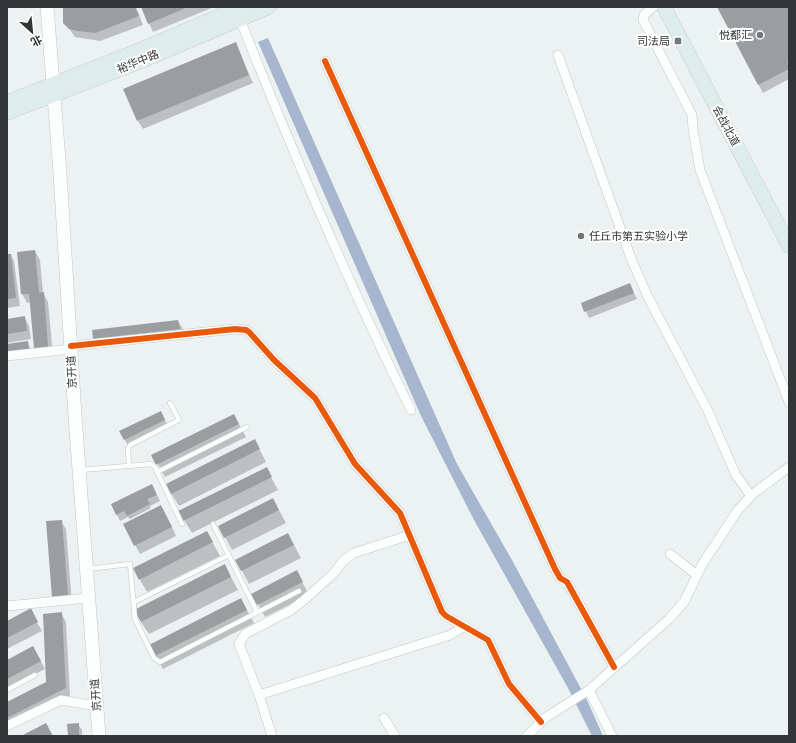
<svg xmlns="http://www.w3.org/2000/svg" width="796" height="743" font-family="'Sofia Sans Condensed','Noto Sans SC',sans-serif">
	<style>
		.water { fill: #a5b6ce }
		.shadow { fill: #0003 }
		.building { fill: #9b9ea0 }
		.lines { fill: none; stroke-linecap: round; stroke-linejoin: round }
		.service-casing { stroke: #c3c7c8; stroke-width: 5.5 }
		.minor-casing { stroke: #c3c7c8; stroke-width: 10 }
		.secondary-casing { stroke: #c3c7c8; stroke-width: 14 }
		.primary-casing { stroke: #cbcece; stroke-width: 15 }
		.service { stroke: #fcfdfd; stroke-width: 4.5 }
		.minor { stroke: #fcfdfd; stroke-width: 9 }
		.secondary { stroke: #fcfdfd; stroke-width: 13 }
		.primary { stroke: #ddedec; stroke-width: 14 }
		.cycleway-casing { stroke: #fefefe; stroke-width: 8 }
		.cycleway { stroke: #e8590c; stroke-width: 6 }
		.poi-dot { fill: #737778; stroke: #fefefe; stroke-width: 1.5 }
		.labels { text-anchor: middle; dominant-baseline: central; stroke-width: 4; stroke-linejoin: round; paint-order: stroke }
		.poi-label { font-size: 11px; fill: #323636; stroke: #fefefe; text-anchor: end }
		.street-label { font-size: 11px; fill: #323636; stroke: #fefefe }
	</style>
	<rect width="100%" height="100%" fill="#ecf1f2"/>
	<path class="water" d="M 268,38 L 457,464 L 512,560 L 587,700 L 603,736 L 592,736 L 568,688 L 474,520 L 421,416 L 258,42 Z"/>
	<path class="shadow" d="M 64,7 L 136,7 L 143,25 L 100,41 L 75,37 L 64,22 Z
		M 142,7 L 214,7 L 153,32 Z
		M 718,7 L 789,7 L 789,79 L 763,93 Z
		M 235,44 L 253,83 L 143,129 L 138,121 Z
		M 35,251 L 40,260 L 43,293 L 48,302 L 53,355 L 40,356 L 35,348 L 31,302 L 27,303 L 22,294 L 18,253 Z
		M 7,255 L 11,255 L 14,261 L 20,306 L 7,308 Z
		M 630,285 L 637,299 L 589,318 L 582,303 Z
		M 24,317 L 29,326 L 31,339 L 7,343 L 7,320 Z
		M 178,321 L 183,329 L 184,338 L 99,347 L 94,339 L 94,331 Z
		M 28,342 L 32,355 L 7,345 Z
		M 234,415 L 246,437 L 165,477 L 153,455 Z
		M 164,418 L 168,426 L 128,446 L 121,432 Z
		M 255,441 L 266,462 L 179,506 L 171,493 Z
		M 266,468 L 278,490 L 192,533 L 184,520 Z
		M 155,491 L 160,501 L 150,506 L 151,508 L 130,519 L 128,517 L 120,521 L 112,505 Z
		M 273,499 L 286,523 L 232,550 L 225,537 Z
		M 166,515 L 176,536 L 140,554 L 124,525 Z
		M 61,521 L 66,529 L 72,604 L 58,605 L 53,596 Z
		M 207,532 L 220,556 L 147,592 L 140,580 Z
		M 288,534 L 301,558 L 249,584 L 236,560 Z
		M 225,566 L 238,590 L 149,634 L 141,622 Z
		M 297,572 L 309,595 L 265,617 L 258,604 Z
		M 241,599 L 254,623 L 163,669 L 150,645 Z
		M 61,613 L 66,622 L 70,696 L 7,729 L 7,703 L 47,682 Z
		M 34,617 L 42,631 L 7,649 L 7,622 Z
		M 38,656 L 45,669 L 7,689 L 7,661 Z
		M 78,724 L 82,730 L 82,736 L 69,736 Z"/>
	<path class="building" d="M 63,7 L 135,7 L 139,16 L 95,33 L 79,31 L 69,29 L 63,23 Z
		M 141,7 L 188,7 L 148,24 Z
		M 717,7 L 789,7 L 789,63 L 787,63 L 789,69 L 758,85 Z
		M 236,42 L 249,75 L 137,121 L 123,89 Z
		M 35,250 L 39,293 L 44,292 L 48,347 L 34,348 L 29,294 L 21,294 L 17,252 Z
		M 7,254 L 11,254 L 16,298 L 7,299 Z
		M 630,283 L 634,293 L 584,312 L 581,303 Z
		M 25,316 L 27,331 L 7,334 L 7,319 Z
		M 178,320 L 180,329 L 93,339 L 92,330 Z
		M 28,341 L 29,349 L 7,352 L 7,344 Z
		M 161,411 L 165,420 L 124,440 L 119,431 Z
		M 234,414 L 239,424 L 156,465 L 151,455 Z
		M 255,439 L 260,449 L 171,494 L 166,484 Z
		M 267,467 L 272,477 L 183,521 L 178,511 Z
		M 152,484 L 157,495 L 147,499 L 150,504 L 127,516 L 124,511 L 116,515 L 111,504 Z
		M 273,498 L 279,510 L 224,538 L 218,526 Z
		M 161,505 L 172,527 L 134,546 L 123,524 Z
		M 62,520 L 68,595 L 52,597 L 46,521 Z
		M 207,531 L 213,542 L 139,580 L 133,568 Z
		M 288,533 L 294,545 L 241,571 L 235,560 Z
		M 225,564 L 231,577 L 141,622 L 134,610 Z
		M 297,570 L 303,582 L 257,605 L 251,594 Z
		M 241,598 L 247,610 L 155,656 L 149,645 Z
		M 31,608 L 38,622 L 7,638 L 7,621 Z
		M 62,612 L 66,688 L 7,718 L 7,702 L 46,682 L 43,614 Z
		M 33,646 L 41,661 L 7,679 L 7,660 Z
		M 46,723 L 53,736 L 21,736 Z
		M 79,723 L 79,736 L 68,736 L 67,724 Z"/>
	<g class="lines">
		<g class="service-casing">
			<path id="service" d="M 129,466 L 128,449 L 130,445 L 179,420 L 170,403
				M 81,470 L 151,464 L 155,467 L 182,524
				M 157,472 L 247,427
				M 213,524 L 257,612
				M 88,569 L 130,564 L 135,619 L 154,658 L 160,662 L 299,591
				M 134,602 L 229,555
				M 7,690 L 35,675"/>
		</g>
		<g class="minor-casing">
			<path id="minor" d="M 653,7 L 644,15 L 643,20 L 692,115 L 693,129 L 700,170 L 789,402
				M 240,19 C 292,151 348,283 411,410
				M 558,55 L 632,261 L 648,297 L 707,409 L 736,475 L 751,496
				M 325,61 L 555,569 L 560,578 L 567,582 L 614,667
				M 71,346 L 235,329 L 246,330 L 249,332 L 274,360 L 315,398 L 355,464 L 400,513 L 442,612 L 446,616 L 488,640 L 509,684 L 541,722
				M 7,356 L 71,349
				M 670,554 L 697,575
				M 7,606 L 88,598
				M 589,690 L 612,736
				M 259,695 L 450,635 L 465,626
				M 384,718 L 395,736
				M 7,726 L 61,700 L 96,706
				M 272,736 L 259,695 L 239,644 L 245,634 L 291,610 L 304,600 L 333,574 L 344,560 L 354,553 L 410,535
				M 527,736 L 545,718 L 589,690 L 669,619 L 684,602 L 703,563 L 738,510 L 754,493 L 789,467"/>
		</g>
		<g class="secondary-casing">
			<path id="secondary" d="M 47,7 L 60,173 L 75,416 L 99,736"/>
		</g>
		<g class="primary-casing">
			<path id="primary" d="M 664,7 L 789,246
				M 7,102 L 135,52 L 241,7
				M 7,113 L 139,62 L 269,7"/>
		</g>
		<use href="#service" class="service"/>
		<use href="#minor" class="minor"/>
		<use href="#secondary" class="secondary"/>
		<use href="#primary" class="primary"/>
		<g class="cycleway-casing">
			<path id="cycleway" d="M 325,61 L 555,569 L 560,578 L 567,582 L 614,667
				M 71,346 L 235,329 L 246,330 L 249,332 L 274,360 L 315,398 L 355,464 L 400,513 L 442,612 L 446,616 L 488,640 L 509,684 L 541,722"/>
		</g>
		<use href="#cycleway" class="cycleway"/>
	</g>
	<g class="poi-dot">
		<circle cx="760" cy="35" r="4"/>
		<rect x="674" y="37" width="8" height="8" rx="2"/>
		<circle cx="581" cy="236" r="4"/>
	</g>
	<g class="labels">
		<g class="poi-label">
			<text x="752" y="35">悦都汇</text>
			<text x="670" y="41">司法局</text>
			<text x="589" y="236" text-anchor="start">任丘市第五实验小学</text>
		</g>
		<g class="street-label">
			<text transform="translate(138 62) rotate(-22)">裕华中路</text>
			<text transform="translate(726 126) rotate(62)">会战北道</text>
			<text transform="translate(72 372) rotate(-93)">京开道</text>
			<text transform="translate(96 695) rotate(-94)">京开道</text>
		</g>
	</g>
	<rect width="796" height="743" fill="none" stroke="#323636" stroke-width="16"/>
	<g transform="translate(32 32) rotate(153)" stroke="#fefefe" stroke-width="3" paint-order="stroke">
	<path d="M0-3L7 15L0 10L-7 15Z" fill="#323636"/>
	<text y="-6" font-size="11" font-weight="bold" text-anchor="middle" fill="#323636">北</text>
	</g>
</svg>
